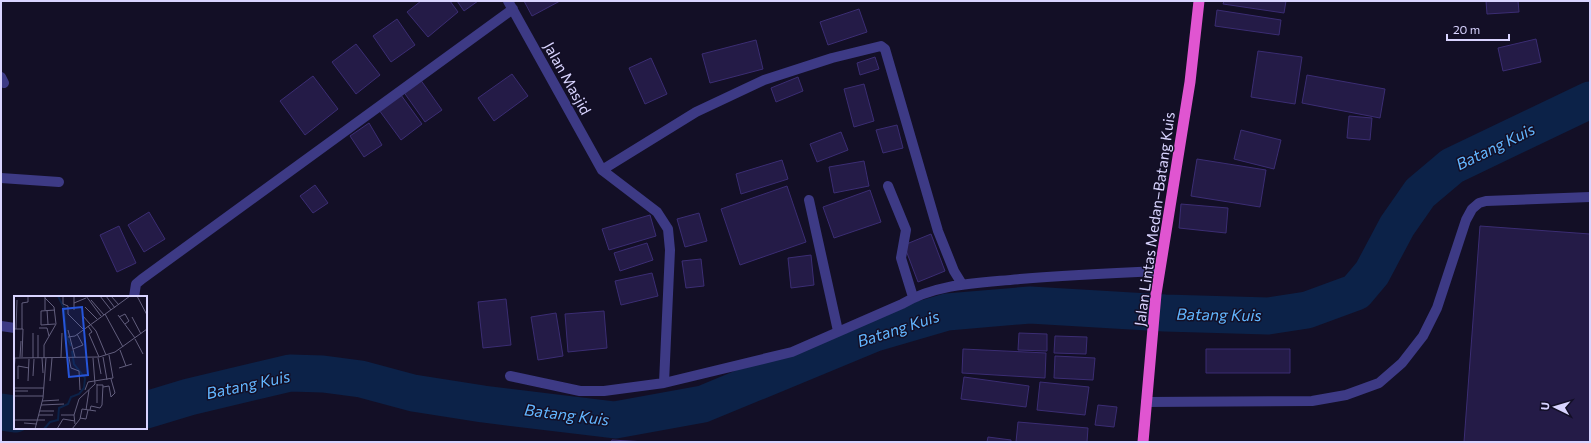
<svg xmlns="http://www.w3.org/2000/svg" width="1591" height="443" font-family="Commissioner,sans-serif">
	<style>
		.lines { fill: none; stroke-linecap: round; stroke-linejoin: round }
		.river { stroke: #0c2248; stroke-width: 37 }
		.building { fill: #241b47; stroke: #3b2d73 }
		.service { stroke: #3d3a85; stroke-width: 10 }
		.minor { stroke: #3d3a85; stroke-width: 10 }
		.trunk { stroke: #e055d1; stroke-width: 11 }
		.labels { text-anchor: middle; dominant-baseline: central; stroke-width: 3; stroke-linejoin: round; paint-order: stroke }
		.street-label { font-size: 15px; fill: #d9d4ff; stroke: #130f26 }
		.water-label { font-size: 16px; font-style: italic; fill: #62b6ff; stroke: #130f26 }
		.inset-river { fill: none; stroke: #0c2248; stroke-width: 2 }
		.inset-road { fill: none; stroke: #625e7d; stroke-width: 1 }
		.view { fill: #2655da; fill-opacity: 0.15; stroke: #2655da; stroke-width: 2 }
		.inset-edge { fill: none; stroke: #d9d4ff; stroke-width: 2 }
	</style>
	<rect width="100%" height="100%" fill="#130f26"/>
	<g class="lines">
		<path class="river" d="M 146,410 L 189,397 L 290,373 L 323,374 L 361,379 L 413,393 L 483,404 L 615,420 L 703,404 L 875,333 L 947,312 L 1030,305 L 1165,313 L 1268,316 L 1307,310 L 1356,292 L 1372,273 L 1397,226 L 1420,193 L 1452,166 L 1590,100
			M 1,412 L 15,414"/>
	</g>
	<path class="building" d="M 421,1 L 450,1 L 458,12 L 428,37 L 407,12 Z
		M 457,1 L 478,1 L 464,11 Z
		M 524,1 L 560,1 L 532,16 Z
		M 1224,1 L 1286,1 L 1284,13 L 1223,4 Z
		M 1486,1 L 1518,1 L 1519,12 L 1487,14 Z
		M 859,9 L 867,32 L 828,45 L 820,22 Z
		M 1217,10 L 1281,20 L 1279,35 L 1215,26 Z
		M 397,19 L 415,45 L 391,62 L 373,36 Z
		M 1536,39 L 1541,62 L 1503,71 L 1498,48 Z
		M 756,40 L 763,69 L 710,83 L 702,54 Z
		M 356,44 L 380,75 L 356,94 L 332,62 Z
		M 1258,51 L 1302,57 L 1295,104 L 1251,97 Z
		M 875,57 L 879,69 L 860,75 L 857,63 Z
		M 651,58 L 667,94 L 645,104 L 629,68 Z
		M 512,74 L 528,96 L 494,121 L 478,98 Z
		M 1307,75 L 1385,89 L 1380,118 L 1302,103 Z
		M 313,76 L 338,109 L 305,135 L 280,101 Z
		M 798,77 L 803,91 L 776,102 L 771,88 Z
		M 420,79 L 442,110 L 425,122 L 403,91 Z
		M 864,84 L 874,121 L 854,127 L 844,89 Z
		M 401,95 L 422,124 L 401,140 L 379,110 Z
		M 1349,116 L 1372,118 L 1370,140 L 1347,138 Z
		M 369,123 L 382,145 L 364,157 L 350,136 Z
		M 897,125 L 903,148 L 883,153 L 876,130 Z
		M 1241,130 L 1281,140 L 1274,169 L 1234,159 Z
		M 841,132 L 848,150 L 817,162 L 810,144 Z
		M 1197,159 L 1266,170 L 1260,207 L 1191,196 Z
		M 782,160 L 788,179 L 741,194 L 736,174 Z
		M 864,161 L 869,186 L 834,193 L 829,167 Z
		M 315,185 L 328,203 L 313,213 L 300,196 Z
		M 787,186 L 806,242 L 740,265 L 721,209 Z
		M 870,190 L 881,222 L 834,238 L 823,207 Z
		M 1181,204 L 1228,208 L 1226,233 L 1179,228 Z
		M 149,212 L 165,239 L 144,252 L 128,225 Z
		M 699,213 L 707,241 L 685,247 L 677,219 Z
		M 650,215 L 656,236 L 609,250 L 602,229 Z
		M 119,226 L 136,263 L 117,272 L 100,235 Z
		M 1480,226 L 1590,234 L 1590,442 L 1464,442 Z
		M 931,234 L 945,271 L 918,282 L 904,245 Z
		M 647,243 L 653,260 L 620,271 L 614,253 Z
		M 811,255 L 814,285 L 791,288 L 788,258 Z
		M 701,259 L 704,286 L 686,288 L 682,261 Z
		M 652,273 L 658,296 L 621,305 L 615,281 Z
		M 506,299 L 511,345 L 483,348 L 478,302 Z
		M 604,311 L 607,348 L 568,352 L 565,314 Z
		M 556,313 L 563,356 L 538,360 L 531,317 Z
		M 1019,333 L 1047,334 L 1047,351 L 1018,350 Z
		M 1055,336 L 1087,337 L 1086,354 L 1054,353 Z
		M 963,349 L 1046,353 L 1045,378 L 962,373 Z
		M 1206,349 L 1290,349 L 1290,373 L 1206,373 Z
		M 1055,356 L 1095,358 L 1093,380 L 1054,378 Z
		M 964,377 L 1029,386 L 1026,407 L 961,399 Z
		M 1040,382 L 1089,387 L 1085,415 L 1037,410 Z
		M 1098,405 L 1117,407 L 1114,427 L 1095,425 Z
		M 1018,422 L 1088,428 L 1087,442 L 1016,442 Z
		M 988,437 L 1011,440 L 1011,442 L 987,442 Z
		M 612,440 L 646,442 L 611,442 Z"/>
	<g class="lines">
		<path class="service" d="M 1146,402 L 1312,401 L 1346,395 L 1379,383 L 1402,363 L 1423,336 L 1437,308 L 1466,220 L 1472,209 L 1479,203 L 1486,201 L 1590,197"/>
		<path class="minor" d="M 508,1 L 602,170 L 657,212 L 668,229 L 670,250 L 664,383
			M 1,77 L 4,83
			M 602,170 L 696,112 L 764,80 L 832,58 L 881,46 L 885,49 L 938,231 L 954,271 L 962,284
			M 1,178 L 59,182
			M 888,186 L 906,230 L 901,258 L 913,297
			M 809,200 L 838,331
			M 134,297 L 136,284 L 142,279 L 513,9
			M 1,326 L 15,328
			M 510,376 L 580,391 L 604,391 L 664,383 L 792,352 L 902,304 C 937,283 980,283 1020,279 C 1067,275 1113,273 1160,271"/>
		<path class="trunk" d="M 1143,442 L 1156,294 L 1190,82 L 1199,1"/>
	</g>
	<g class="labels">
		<g class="street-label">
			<text transform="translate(568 78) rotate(61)">Jalan Masjid</text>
			<text transform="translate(1154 219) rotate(-82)">Jalan Lintas Medan–Batang Kuis</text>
		</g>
		<g class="water-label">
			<text transform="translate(1495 146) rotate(-26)">Batang Kuis</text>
			<text transform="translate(1219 314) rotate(1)">Batang Kuis</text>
			<text transform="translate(898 328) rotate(-18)">Batang Kuis</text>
			<text transform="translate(248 384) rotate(-12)">Batang Kuis</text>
			<text transform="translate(567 414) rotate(7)">Batang Kuis</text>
		</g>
	</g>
	<g transform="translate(14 296)">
		<rect width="133" height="133" fill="#130f26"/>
		<path class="inset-river" d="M 44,0 L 50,12 L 52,39 L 57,50M 30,133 L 36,126 L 44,124 L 45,112 L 54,108 L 57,101 L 65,98 L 70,92 L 71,82 L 60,68 L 58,55"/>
		<path class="inset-road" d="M 31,0 L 31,14M 49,0 L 49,8 L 54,10 L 54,18 L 69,33M 60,0 L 60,14M 72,0 L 87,20M 86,0 L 97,14M 92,0 L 101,12M 97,0 L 105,9M 123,0 L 133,19M 77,4 L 90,19M 60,7 L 72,2M 71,11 L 83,23M 33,14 L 34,28M 41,14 L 27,15 L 27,29 L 41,28M 91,18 L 109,51M 104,19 L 121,42M 69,20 L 82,35 L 92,59M 105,21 L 111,18 L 115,25 L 111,28M 118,21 L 127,38M 74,30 L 78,36 L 75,38 L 85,61M 25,32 L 33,32 L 35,40M 0,33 L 9,33 L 8,61M 2,33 L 3,4M 8,33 L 8,7 L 14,6 L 14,1M 54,34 L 61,61M 54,41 L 61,40 L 116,0M 121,43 L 129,58M 59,53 L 69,49 L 63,38M 106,54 L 112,70M 6,61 L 7,45M 47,61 L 48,37M 89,61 L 93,84M 0,62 L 85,61 L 101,56 L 133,33M 19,62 L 19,37M 24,62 L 24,39M 28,62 L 29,77M 30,62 L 30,49 L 42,28 L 40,11 L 31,2M 55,62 L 57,72 L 65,75 L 66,94M 84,62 L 87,78M 105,72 L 118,68M 0,75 L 1,62M 19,80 L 20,63M 4,83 L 4,70 L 15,72M 14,85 L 15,63M 36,85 L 38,62M 83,88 L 83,107M 89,91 L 95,90 L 97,101 L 101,97 L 97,83M 0,92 L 30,92M 71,94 L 74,86 L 99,82 L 95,59M 0,95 L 14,95M 0,100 L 29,100M 28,105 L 45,104M 27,109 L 50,108M 72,114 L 75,94M 76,114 L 77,110 L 86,112 L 88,109 L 89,89 L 83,89M 26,115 L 40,115M 25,119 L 39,119M 47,119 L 60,119M 66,122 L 72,123 L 74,114M 0,124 L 31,124M 10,127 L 23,128M 61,128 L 60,119 L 65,103 L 81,88 L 79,62M 21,133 L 29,102 L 32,62M 43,133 L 49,123 L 61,125M 58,133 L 66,123 L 68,113 L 82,115"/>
		<path class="view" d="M 68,11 L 74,79 L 55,81 L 49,13 Z"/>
		<rect width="133" height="133" class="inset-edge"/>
	</g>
	<rect width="1591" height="443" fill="none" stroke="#d9d4ff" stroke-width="4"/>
	<g transform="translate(1555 407) rotate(275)" stroke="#130f26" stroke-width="3" paint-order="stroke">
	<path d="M0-3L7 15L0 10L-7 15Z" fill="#d9d4ff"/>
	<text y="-6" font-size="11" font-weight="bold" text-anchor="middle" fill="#d9d4ff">U</text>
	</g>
	<path d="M1447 34v6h62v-6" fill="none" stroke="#d9d4ff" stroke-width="2"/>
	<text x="1453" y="34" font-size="12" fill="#d9d4ff" stroke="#130f26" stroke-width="3" paint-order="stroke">20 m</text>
</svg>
